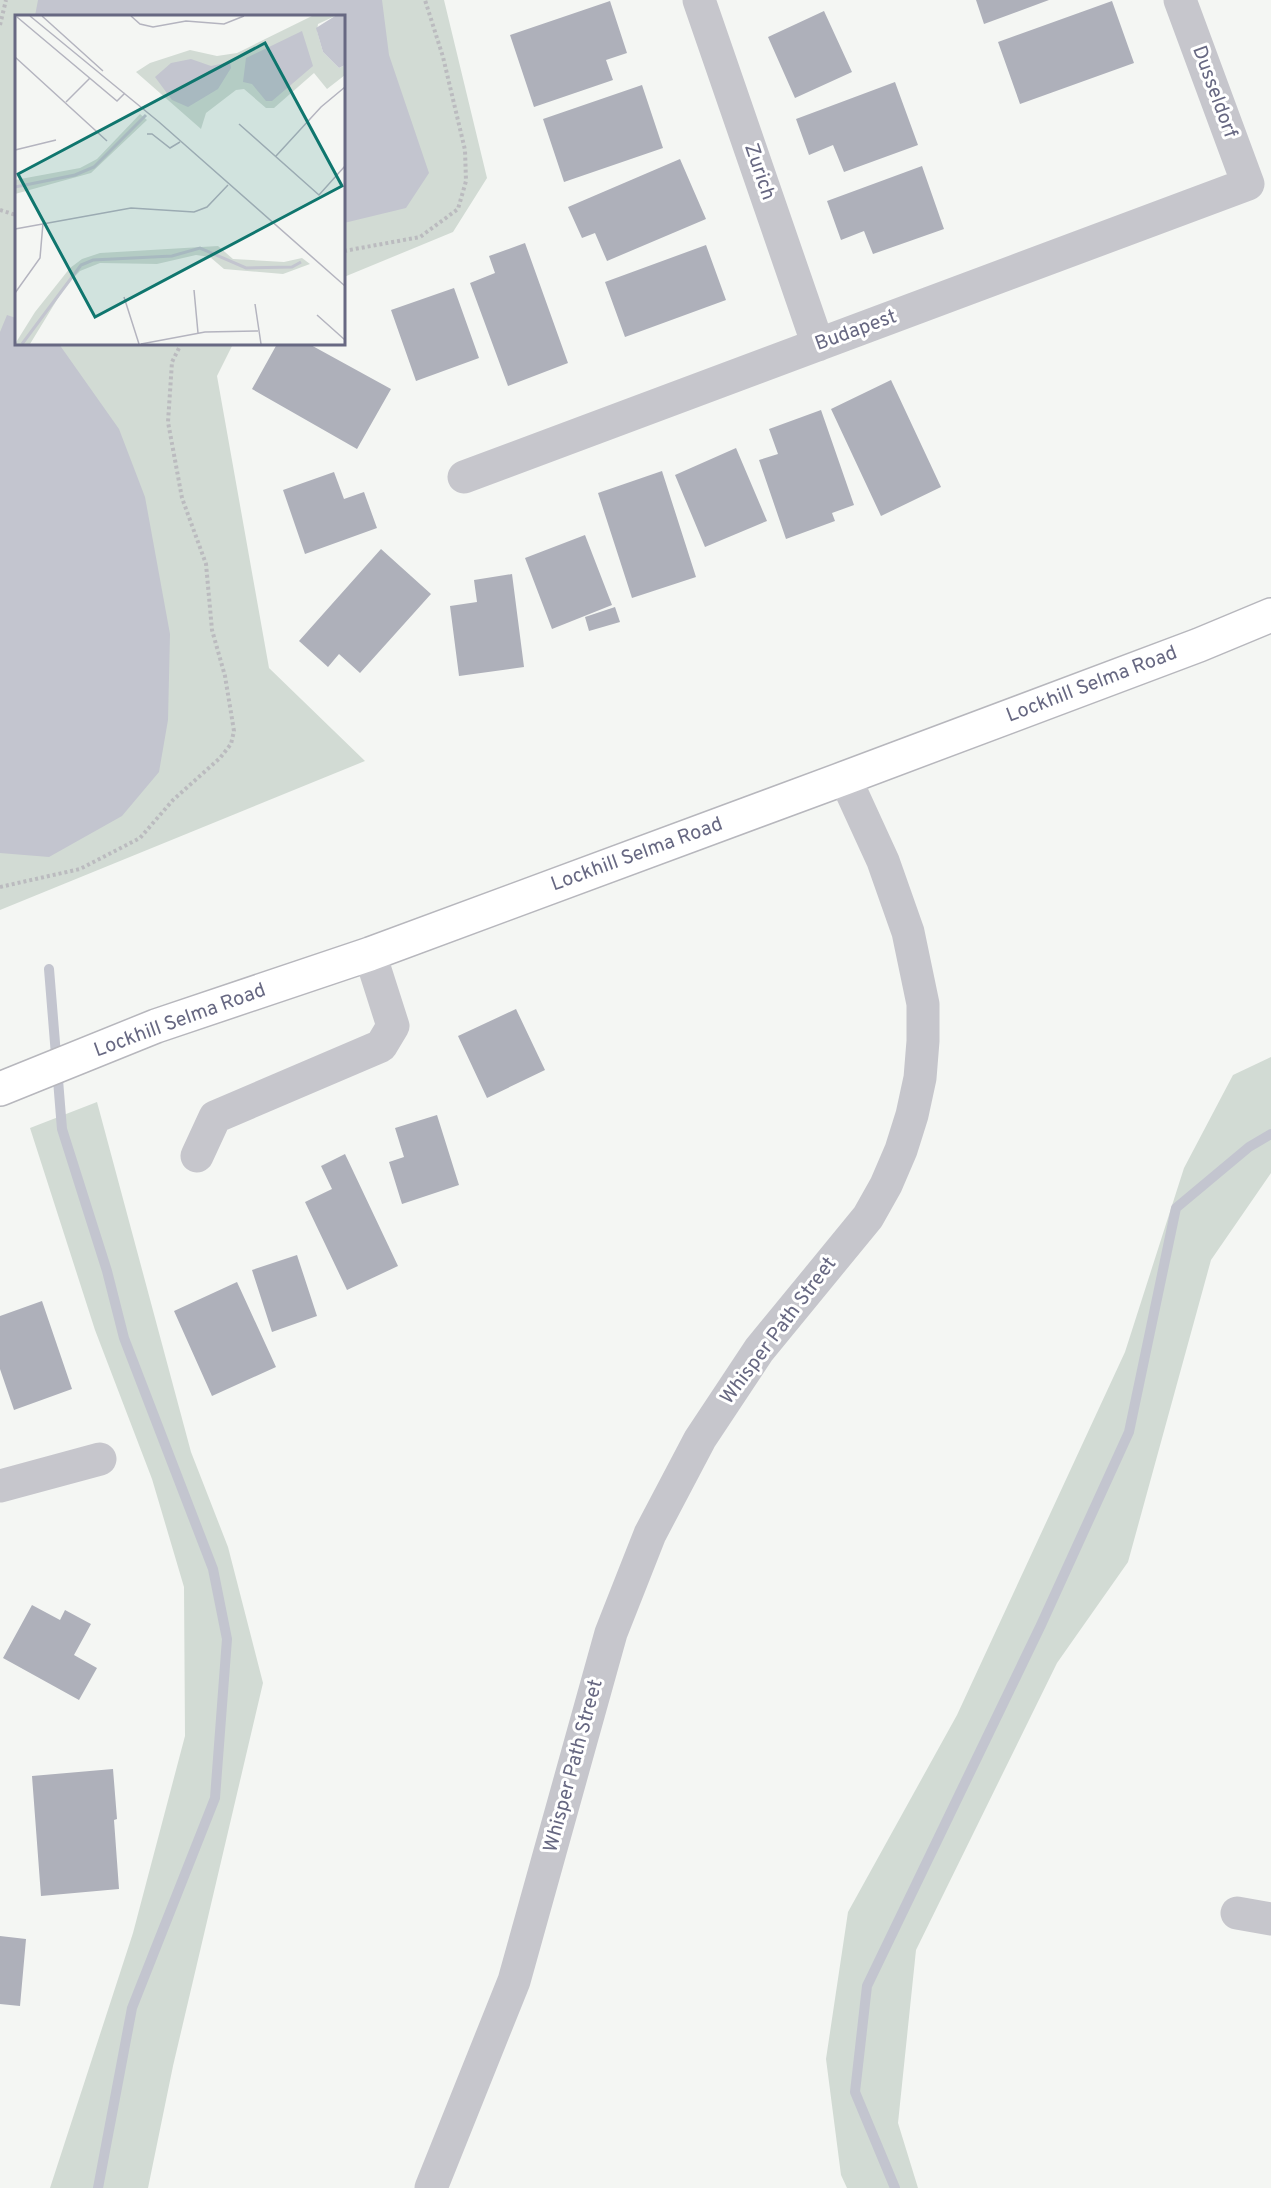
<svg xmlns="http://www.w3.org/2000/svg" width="1271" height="2188" font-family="Overpass,sans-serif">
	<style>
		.green { fill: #d2dbd4 }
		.water { fill: #c3c5cf }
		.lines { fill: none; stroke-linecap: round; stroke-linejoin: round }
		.stream { stroke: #c3c5cf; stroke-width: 10 }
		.building { fill: #aeb0ba }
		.major-casing { stroke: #b7b7bd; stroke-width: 36 }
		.path { stroke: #bbbbbf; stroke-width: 4; stroke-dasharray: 3 3; stroke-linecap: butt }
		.minor { stroke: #c6c6cc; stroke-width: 33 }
		.major { stroke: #fff; stroke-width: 33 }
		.labels { text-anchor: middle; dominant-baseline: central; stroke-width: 6; stroke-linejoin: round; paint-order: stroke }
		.street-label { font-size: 20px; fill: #676882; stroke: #fff }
		.inset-river { fill: none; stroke: #c3c5cf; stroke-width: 3 }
		.inset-road { fill: none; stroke: #b4b4bf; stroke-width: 1.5 }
		.view { fill: #0f766e; fill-opacity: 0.15; stroke: #0f766e; stroke-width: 3 }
		.inset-edge { fill: none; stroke: #676882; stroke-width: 3 }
	</style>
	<rect width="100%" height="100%" fill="#f4f6f3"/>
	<path class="green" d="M 0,0 L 444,0 L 487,178 L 453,232 L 344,277 L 344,16 L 16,16 L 16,344 L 233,344 L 217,376 L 269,668 L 365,761 L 0,910 Z
		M 1271,1057 L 1271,1173 L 1211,1260 L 1128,1562 L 1057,1663 L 916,1950 L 898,2123 L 918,2188 L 847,2188 L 841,2175 L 826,2059 L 848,1912 L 957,1715 L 1125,1352 L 1184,1168 L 1233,1075 Z
		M 97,1102 L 191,1452 L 228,1547 L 263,1683 L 173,2066 L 148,2188 L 50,2188 L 133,1933 L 185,1736 L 184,1587 L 152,1479 L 95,1330 L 30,1128 Z"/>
	<path class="water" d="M 38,0 L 382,0 L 389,55 L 429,173 L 406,208 L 344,223 L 344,16 L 35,16 Z
		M 7,315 L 16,318 L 16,344 L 59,344 L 119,429 L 145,497 L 170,634 L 168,720 L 159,772 L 122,816 L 49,857 L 0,853 L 0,332 Z"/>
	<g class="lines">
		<path class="stream" d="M 49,969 L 62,1129 L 107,1271 L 124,1338 L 213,1569 L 227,1639 L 215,1798 L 132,2008 L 98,2188
			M 895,2188 L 855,2092 L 867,1986 L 1041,1625 L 1129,1432 L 1176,1208 L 1249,1147 L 1271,1134"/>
	</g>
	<path class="building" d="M 976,0 L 1049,0 L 984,24 Z
		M 610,1 L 627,53 L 606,60 L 613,80 L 534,107 L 510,35 Z
		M 1112,1 L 1134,63 L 1020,104 L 998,42 Z
		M 824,11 L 852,72 L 795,98 L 768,37 Z
		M 895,82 L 918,145 L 844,172 L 833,145 L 809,155 L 796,119 Z
		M 642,85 L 663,148 L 564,182 L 543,119 Z
		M 680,159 L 706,219 L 607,261 L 595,233 L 582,238 L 568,207 Z
		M 922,166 L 944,229 L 873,254 L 864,231 L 841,240 L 827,201 Z
		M 525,243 L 568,363 L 508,386 L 470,283 L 495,273 L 489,256 Z
		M 706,245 L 726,300 L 625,337 L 605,282 Z
		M 454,288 L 479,358 L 416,381 L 391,310 Z
		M 277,344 L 309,344 L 391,389 L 357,449 L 252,389 Z
		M 891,380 L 941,487 L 881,516 L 831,409 Z
		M 821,410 L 854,505 L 832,513 L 835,521 L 786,539 L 759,460 L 778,454 L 769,429 Z
		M 736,448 L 767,521 L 705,547 L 675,475 Z
		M 662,471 L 696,577 L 632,598 L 598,493 Z
		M 334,472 L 344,499 L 364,492 L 377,528 L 305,554 L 283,490 Z
		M 585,535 L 612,605 L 552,629 L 525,558 Z
		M 381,549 L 431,594 L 360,673 L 339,654 L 328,667 L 299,641 Z
		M 512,574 L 524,667 L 459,676 L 450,606 L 477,602 L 474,580 Z
		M 615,607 L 620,622 L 589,631 L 585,617 Z
		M 516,1009 L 545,1070 L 487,1098 L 458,1036 Z
		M 437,1115 L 459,1185 L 402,1204 L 389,1162 L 404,1157 L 395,1128 Z
		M 345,1154 L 398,1266 L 347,1290 L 305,1202 L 332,1189 L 321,1166 Z
		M 297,1255 L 317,1316 L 272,1332 L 252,1270 Z
		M 237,1282 L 276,1367 L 212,1396 L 174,1311 Z
		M 42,1301 L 72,1389 L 14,1410 L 0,1369 L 0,1316 Z
		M 32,1605 L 60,1620 L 65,1610 L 91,1624 L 74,1655 L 97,1668 L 79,1700 L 3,1658 Z
		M 113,1769 L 117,1819 L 114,1820 L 119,1889 L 41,1896 L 32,1776 Z
		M 0,1936 L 26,1939 L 20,2006 L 0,2004 Z"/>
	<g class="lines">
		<g class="major-casing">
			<path id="major" d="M 0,1089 L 156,1026 L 370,954 L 845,778 L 1199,645 L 1271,615"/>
		</g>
		<path class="path" d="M 0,25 L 6,0
			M 0,210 L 16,215
			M 344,251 L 420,237 L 458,209 L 466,181 L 465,150 L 443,57 L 425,0
			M 0,887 L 80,869 L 140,838 L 173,800 L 220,758 L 231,744 L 234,731 L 225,676 L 212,630 L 206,564 L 182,498 L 168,422 L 172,362 L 181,344"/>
		<path class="minor" d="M 699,0 L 818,345
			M 464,477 L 1248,184 L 1180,0
			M 197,1156 L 215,1117 L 381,1046 L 393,1026 L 370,954
			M 0,1486 L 100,1459
			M 1237,1913 L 1271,1919
			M 431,2188 L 514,1981 L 611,1633 L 650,1534 L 700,1439 L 759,1350 L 868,1217 L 886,1185 L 901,1150 L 912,1115 L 920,1078 L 923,1041 L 923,1004 L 908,932 L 883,861 L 845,778"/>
		<use href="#major" class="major"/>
	</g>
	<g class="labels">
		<g class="street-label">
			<text transform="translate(1214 92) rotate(70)">Dusseldorf</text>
			<text transform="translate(759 172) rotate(71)">Zurich</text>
			<text transform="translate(856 331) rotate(-20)">Budapest</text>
			<text transform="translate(1092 685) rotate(-21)">Lockhill Selma Road</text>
			<text transform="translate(637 855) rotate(-20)">Lockhill Selma Road</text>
			<text transform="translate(180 1021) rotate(-20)">Lockhill Selma Road</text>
			<text transform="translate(779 1331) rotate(-53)">Whisper Path Street</text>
			<text transform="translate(574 1766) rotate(-75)">Whisper Path Street</text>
		</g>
	</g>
	<g transform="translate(15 15)">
		<rect width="330" height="330" fill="#f4f6f3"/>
		<path d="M 297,1 L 320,1 L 303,9 L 302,16 L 308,37 L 324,53 L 330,50 L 330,60 L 312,74 L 299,58 L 259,93 L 251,93 L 229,74 L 221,75 L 191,98 L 186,114 L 121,57 L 135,48 L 175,35 L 202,41 L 222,38 ZM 125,99 L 132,105 L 76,158 L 0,179 L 0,165 L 65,153 L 82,144 ZM 203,231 L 218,244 L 269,247 L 287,243 L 295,249 L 268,259 L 209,254 L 195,242 L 181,240 L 142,249 L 85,248 L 65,256 L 51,270 L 15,329 L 0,329 L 20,297 L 55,253 L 67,244 L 85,238 Z" fill="#d2dbd4"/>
		<path d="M 320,1 L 330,1 L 330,50 L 324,53 L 308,37 L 301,13 ZM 287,16 L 298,51 L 257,86 L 251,86 L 237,69 L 228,67 L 231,43 ZM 176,44 L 196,51 L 215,47 L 216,53 L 203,74 L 173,92 L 157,85 L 140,62 L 156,48 Z" fill="#c3c5cf"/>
		<path class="inset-river" d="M 0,172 L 60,160 L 79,152 L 131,100M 7,329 L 66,250 L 78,245 L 157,241 L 185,233 L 231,253 L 277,252 L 286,247"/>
		<path class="inset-road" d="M 15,1 L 144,107 L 330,271M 27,1 L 88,56M 116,1 L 125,9 L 138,12 L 171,6 L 209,9 L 229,1M 2,2 L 102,86 L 110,78M 0,42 L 92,126M 51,87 L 75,63M 224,109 L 304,180 L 330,151M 132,119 L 137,119 L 155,133 L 165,127M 0,135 L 41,125M 261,141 L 306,92 L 330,72M 0,214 L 116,193 L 179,197 L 192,192 L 213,170M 179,275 L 183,318M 0,278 L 25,243 L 28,208M 109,282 L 124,329M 240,289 L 246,329M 302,300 L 330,325M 126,329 L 190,317 L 243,316"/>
		<path class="view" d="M 250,28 L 327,171 L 80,302 L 3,159 Z"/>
		<rect width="330" height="330" class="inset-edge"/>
	</g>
</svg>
